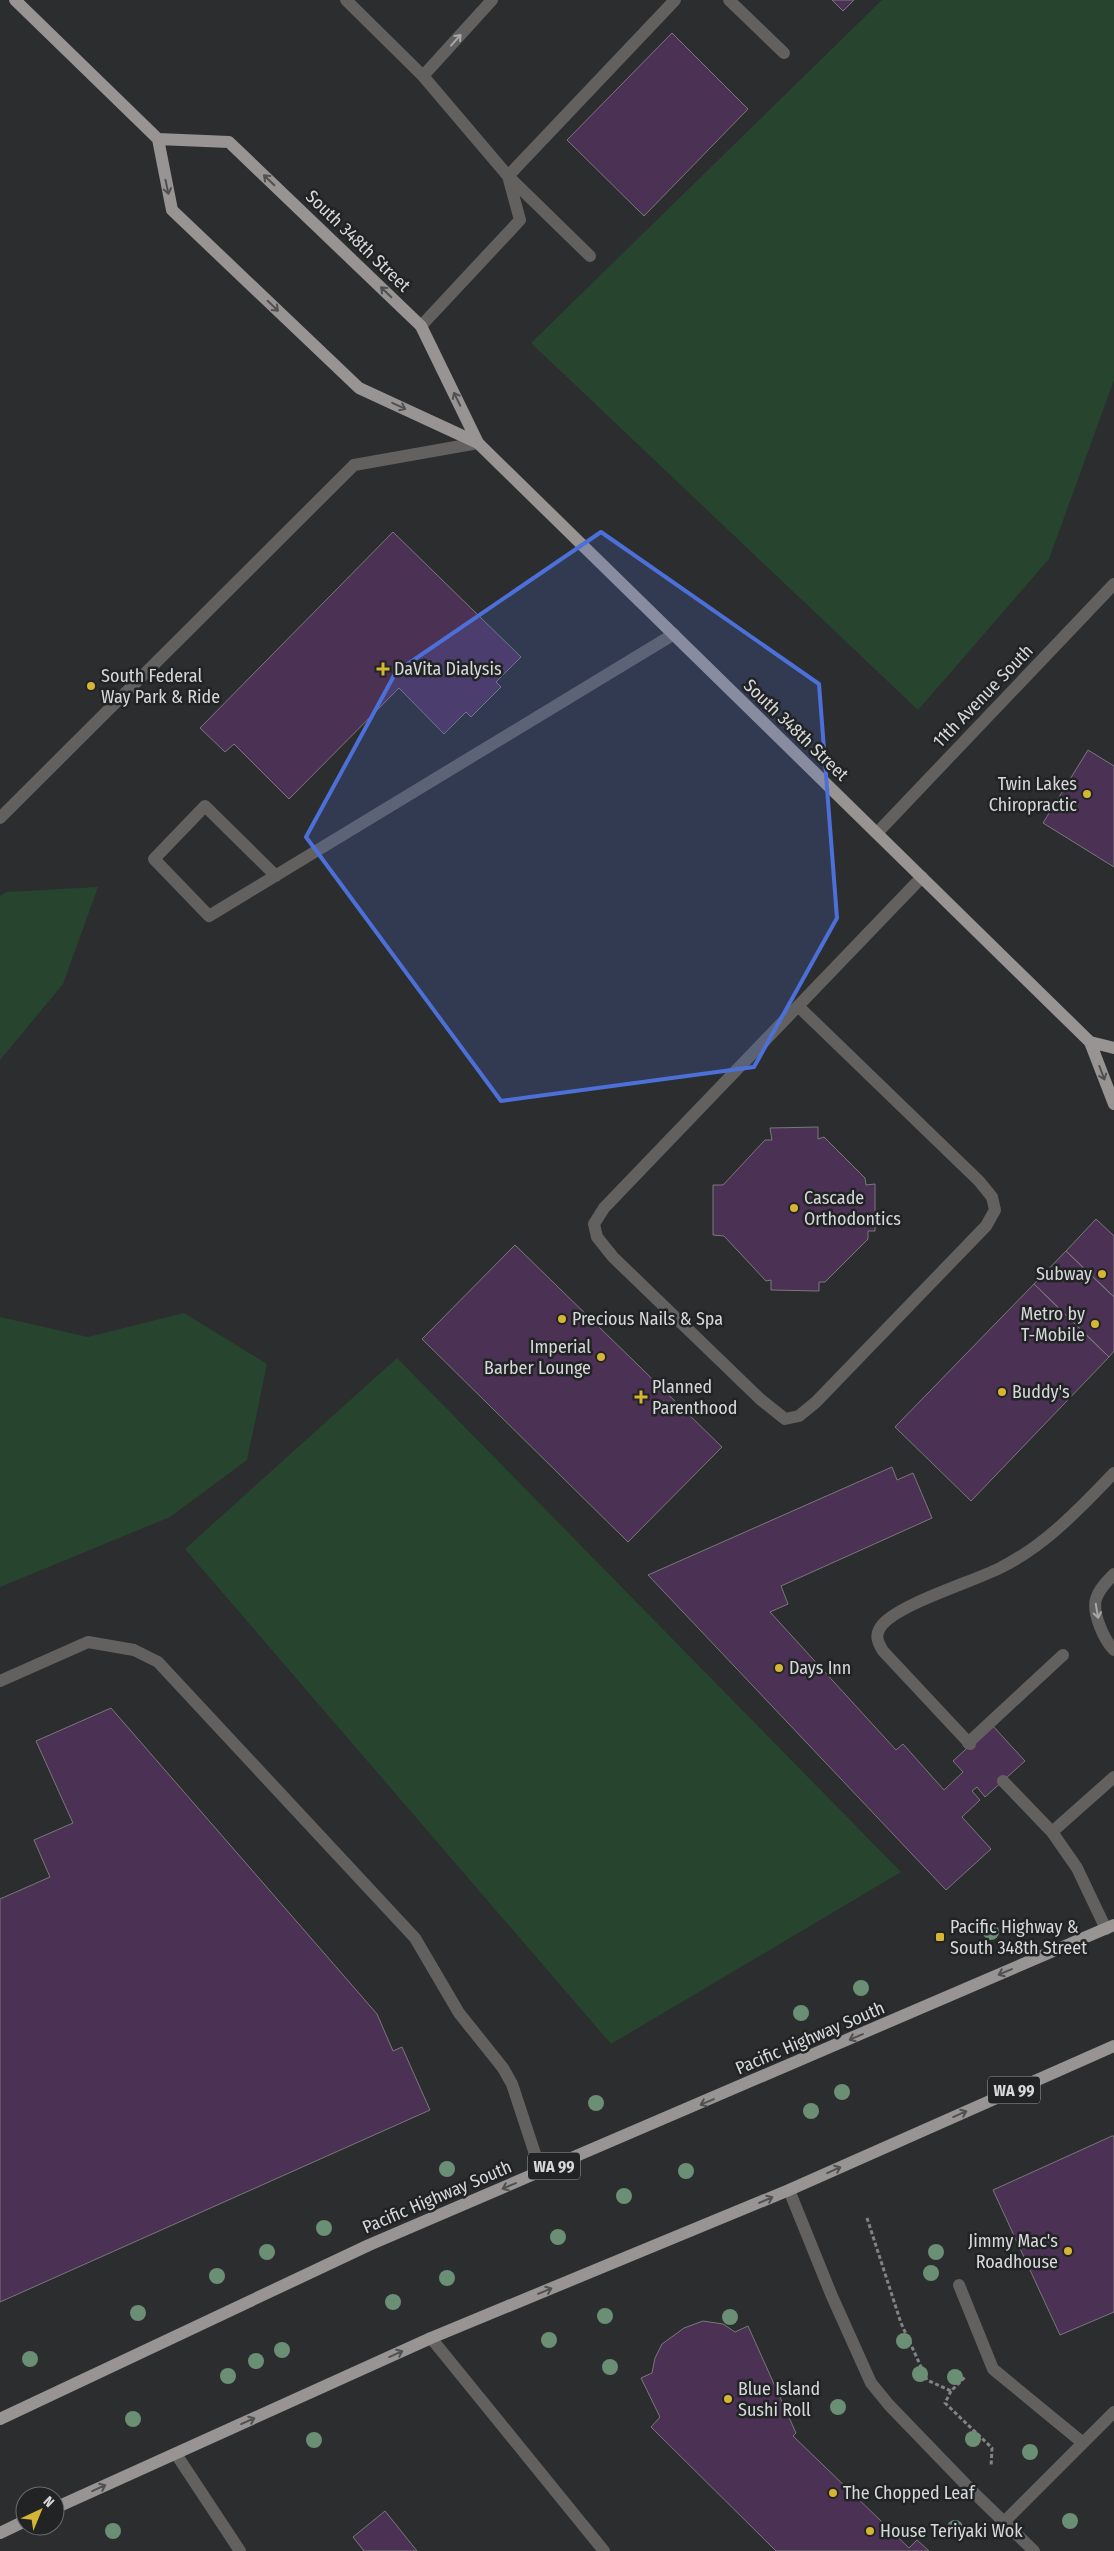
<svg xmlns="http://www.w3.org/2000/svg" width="1114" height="2551" font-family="'Fira Sans Condensed',sans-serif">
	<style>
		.green { fill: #27452e }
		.building { fill: #4b3153; stroke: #7a787b }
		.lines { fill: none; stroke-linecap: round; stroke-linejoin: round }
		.path { stroke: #828385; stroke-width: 3; stroke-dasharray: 4 2.5; stroke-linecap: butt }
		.service { stroke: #626160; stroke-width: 12 }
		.primary { stroke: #979493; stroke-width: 12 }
		.tree { fill: #6a8f74 }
		.oneway { stroke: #a8a8a9 }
		.oneway2 { stroke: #505051 }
		.marked { fill: #4c70d8; fill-opacity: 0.2; stroke: #4c70d8; stroke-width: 4; stroke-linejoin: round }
		.poi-dot { fill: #d5b534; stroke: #212325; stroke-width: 2 }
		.labels { text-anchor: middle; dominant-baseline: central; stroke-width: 5; stroke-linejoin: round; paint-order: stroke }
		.shield { fill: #212325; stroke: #a0a2a3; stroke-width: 1 }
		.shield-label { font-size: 16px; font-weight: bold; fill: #d7d8d9 }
		.street-label { font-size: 18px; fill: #d7d8d9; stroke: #212325 }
		.poi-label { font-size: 18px; fill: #d7d8d9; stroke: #212325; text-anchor: start }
	</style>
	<rect width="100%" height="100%" fill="#2b2d2f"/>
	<path class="green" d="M 882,0 L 1114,0 L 1114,380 L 1049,559 L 918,710 L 531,343 Z
		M 98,887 L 63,984 L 0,1060 L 0,896 L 6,892 Z
		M 184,1313 L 267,1364 L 247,1460 L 170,1517 L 0,1587 L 0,1317 L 88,1337 Z
		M 397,1358 L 901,1872 L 611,2044 L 185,1549 Z"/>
	<path class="building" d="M 832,0 L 854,0 L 843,11 Z
		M 672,33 L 748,109 L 644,216 L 567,140 Z
		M 393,532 L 521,657 L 496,682 L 501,687 L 471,717 L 466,712 L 444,734 L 399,688 L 289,799 L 234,744 L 225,752 L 200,728 Z
		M 1088,750 L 1114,766 L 1114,867 L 1043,823 Z
		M 818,1127 L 818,1139 L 824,1137 L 865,1178 L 866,1185 L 875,1184 L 875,1231 L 868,1231 L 868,1239 L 825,1282 L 819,1282 L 819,1291 L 771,1290 L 771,1280 L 766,1281 L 724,1236 L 713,1235 L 713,1185 L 723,1185 L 765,1140 L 772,1140 L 770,1128 Z
		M 1096,1219 L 1114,1236 L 1114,1297 L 1066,1251 Z
		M 515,1245 L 722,1447 L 628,1542 L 422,1339 Z
		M 1066,1251 L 1114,1297 L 1114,1351 L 1109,1357 L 1034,1284 Z
		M 1034,1284 L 1109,1357 L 971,1501 L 895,1427 Z
		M 892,1467 L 897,1480 L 913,1473 L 932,1518 L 781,1586 L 788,1604 L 770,1612 L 896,1750 L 903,1744 L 944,1790 L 963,1772 L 953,1761 L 992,1725 L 1025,1761 L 985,1797 L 977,1787 L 972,1791 L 980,1800 L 962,1817 L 991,1849 L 946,1890 L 648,1575 Z
		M 111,1708 L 377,2014 L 393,2051 L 402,2047 L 430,2110 L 0,2302 L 0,1899 L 50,1877 L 34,1840 L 73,1823 L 36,1741 Z
		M 1112,2136 L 1114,2136 L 1114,2312 L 1060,2335 L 993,2190 Z
		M 703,2321 L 723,2324 L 735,2332 L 748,2326 L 796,2433 L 793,2436 L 909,2548 L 917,2540 L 929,2551 L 776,2551 L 651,2427 L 660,2417 L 641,2378 L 652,2373 L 655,2358 L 662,2344 L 684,2328 Z
		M 385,2511 L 417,2551 L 364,2551 L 353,2537 Z"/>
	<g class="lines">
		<path class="path" d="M 867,2218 L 901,2323 L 927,2380 L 951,2391 L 965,2377
			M 951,2391 L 945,2403 L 992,2448 L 991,2467"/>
		<path class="service" d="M 346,0 L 423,76 L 508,176 L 520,220 L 421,326
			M 729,0 L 784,53
			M 423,76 L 492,0
			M 590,256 L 508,176 L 675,0
			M 0,818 L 354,465 L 478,443
			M 877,833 L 1114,584
			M 276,876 L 205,806 L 154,859 L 209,916 L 674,634
			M 799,1007 L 979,1181 L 992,1197 L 995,1210 L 986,1226 L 816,1402 L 799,1416 L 785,1419 L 760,1399 L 613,1257 L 597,1237 L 594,1224 L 604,1208 L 922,877
			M 1114,1574 C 1107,1581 1099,1589 1096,1599 C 1092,1613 1104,1640 1114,1650
			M 0,1681 L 88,1642 L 134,1650 L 158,1662 L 415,1938 L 459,2013 L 503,2068 L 512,2084 L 541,2172
			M 968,1743 L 1063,1655
			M 970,1744 L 883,1651 C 877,1641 874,1634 883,1624 C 902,1603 972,1582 1000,1568 C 1046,1545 1079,1509 1114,1473
			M 1003,1781 L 1052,1832 L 1077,1868 L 1106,1929
			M 1052,1832 L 1114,1777
			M 789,2190 L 831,2294 L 871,2383 L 889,2405 L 972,2491 L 1034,2551
			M 959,2285 L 993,2369 L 1083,2443
			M 431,2338 L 604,2551
			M 176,2454 L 240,2551
			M 1004,2522 L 1114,2412"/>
		<path class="primary" d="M 15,0 L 158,139 L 172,210 L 359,388 L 478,443 L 1090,1042 L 1114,1104
			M 158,139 L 229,142 L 421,326 L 478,443
			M 1090,1042 L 1114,1048
			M 0,2419 L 369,2245 L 1114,1925
			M 55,2508 L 431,2338 L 789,2190 L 1114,2046
			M 0,2533 L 25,2521"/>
	</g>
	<g class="tree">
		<circle cx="991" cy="1932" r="8"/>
		<circle cx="861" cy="1988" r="8"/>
		<circle cx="801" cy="2013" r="8"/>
		<circle cx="842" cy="2092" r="8"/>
		<circle cx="596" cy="2103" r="8"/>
		<circle cx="811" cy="2111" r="8"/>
		<circle cx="447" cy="2169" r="8"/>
		<circle cx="686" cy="2171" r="8"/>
		<circle cx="624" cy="2196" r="8"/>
		<circle cx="324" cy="2228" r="8"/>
		<circle cx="558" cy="2237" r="8"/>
		<circle cx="267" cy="2252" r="8"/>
		<circle cx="936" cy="2252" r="8"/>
		<circle cx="931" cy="2273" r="8"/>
		<circle cx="217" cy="2276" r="8"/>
		<circle cx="447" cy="2278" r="8"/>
		<circle cx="393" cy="2302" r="8"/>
		<circle cx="138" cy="2313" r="8"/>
		<circle cx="605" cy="2316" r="8"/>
		<circle cx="730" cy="2317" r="8"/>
		<circle cx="549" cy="2340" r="8"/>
		<circle cx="904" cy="2341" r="8"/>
		<circle cx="282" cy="2350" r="8"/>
		<circle cx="30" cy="2359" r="8"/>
		<circle cx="256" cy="2361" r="8"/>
		<circle cx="610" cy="2367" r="8"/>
		<circle cx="920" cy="2374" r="8"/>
		<circle cx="228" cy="2376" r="8"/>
		<circle cx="955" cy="2377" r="8"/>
		<circle cx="838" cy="2407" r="8"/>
		<circle cx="133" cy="2419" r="8"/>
		<circle cx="973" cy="2439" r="8"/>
		<circle cx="314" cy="2440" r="8"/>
		<circle cx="1030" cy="2452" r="8"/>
		<circle cx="1070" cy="2521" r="8"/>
		<circle cx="955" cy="2528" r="8"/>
		<circle cx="113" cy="2531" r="8"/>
	</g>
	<defs><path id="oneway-shaft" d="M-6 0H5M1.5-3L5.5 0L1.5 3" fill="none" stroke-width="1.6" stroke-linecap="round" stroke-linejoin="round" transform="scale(1.25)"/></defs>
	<g class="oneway">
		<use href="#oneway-shaft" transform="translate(456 40) rotate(-48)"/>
		<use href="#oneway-shaft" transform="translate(1097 1611) rotate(80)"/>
	</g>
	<g class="oneway2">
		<use href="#oneway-shaft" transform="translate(269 180) rotate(-136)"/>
		<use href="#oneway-shaft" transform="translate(167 187) rotate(78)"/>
		<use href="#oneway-shaft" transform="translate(386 292) rotate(-136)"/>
		<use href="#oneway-shaft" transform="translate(273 306) rotate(44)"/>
		<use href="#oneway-shaft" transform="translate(457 399) rotate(-116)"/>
		<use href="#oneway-shaft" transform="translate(399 406) rotate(25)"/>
		<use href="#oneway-shaft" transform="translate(1102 1073) rotate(69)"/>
		<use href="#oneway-shaft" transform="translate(1005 1972) rotate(157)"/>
		<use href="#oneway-shaft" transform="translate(856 2037) rotate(157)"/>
		<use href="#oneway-shaft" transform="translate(707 2102) rotate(157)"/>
		<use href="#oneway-shaft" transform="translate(960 2114) rotate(-24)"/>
		<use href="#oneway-shaft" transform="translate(834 2170) rotate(-24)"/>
		<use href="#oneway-shaft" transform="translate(509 2186) rotate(157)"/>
		<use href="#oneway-shaft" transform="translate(766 2200) rotate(-23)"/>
		<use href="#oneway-shaft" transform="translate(545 2291) rotate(-22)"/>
		<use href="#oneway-shaft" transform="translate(396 2354) rotate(-24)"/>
		<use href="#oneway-shaft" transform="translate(248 2421) rotate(-24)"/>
		<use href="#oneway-shaft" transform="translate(99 2488) rotate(-24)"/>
	</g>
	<path class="marked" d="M 601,532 L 819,684 L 837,918 L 754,1067 L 501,1101 L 306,837 L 396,672 Z"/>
	<g class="poi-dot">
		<path d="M380.5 661.5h5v5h5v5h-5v5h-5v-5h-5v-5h5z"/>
		<circle cx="91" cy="686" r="5"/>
		<circle cx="1087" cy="794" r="5"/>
		<circle cx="794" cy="1208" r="5"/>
		<circle cx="1102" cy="1274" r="5"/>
		<circle cx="562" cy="1319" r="5"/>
		<circle cx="1095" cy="1324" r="5"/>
		<circle cx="601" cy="1357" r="5"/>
		<circle cx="1002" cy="1392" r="5"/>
		<path d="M638.5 1389.5h5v5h5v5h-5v5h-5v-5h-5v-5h5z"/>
		<circle cx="779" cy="1668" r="5"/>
		<rect x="935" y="1932" width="10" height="10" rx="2.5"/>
		<circle cx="1068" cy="2251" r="5"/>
		<circle cx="728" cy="2399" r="5"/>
		<circle cx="833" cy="2493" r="5"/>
		<circle cx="870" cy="2531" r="5"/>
	</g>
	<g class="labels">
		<g class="shield">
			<rect x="988" y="2076.5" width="52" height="27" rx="4"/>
			<rect x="528" y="2152.5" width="52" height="27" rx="4"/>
		</g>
		<g class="shield-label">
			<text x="1014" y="2090">WA 99</text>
			<text x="554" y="2166">WA 99</text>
		</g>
		<g class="street-label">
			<text transform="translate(358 241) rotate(44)">South 348th Street</text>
			<text transform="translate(983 696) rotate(-46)">11th Avenue South</text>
			<text transform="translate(796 730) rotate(44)">South 348th Street</text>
			<text transform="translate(810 2038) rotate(-23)">Pacific Highway South</text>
			<text transform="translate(437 2197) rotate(-23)">Pacific Highway South</text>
		</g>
		<g class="poi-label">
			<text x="394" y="669">DaVita Dialysis</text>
			<text x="101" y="676">South Federal<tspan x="101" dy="21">Way Park &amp; Ride</tspan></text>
			<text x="1077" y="784" text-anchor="end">Twin Lakes<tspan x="1077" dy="21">Chiropractic</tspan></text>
			<text x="804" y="1198">Cascade<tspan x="804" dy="21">Orthodontics</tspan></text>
			<text x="1092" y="1274" text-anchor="end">Subway</text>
			<text x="1085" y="1314" text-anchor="end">Metro by<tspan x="1085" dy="21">T-Mobile</tspan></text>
			<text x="572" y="1319">Precious Nails &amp; Spa</text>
			<text x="591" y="1347" text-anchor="end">Imperial<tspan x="591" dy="21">Barber Lounge</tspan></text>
			<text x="652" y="1387">Planned<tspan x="652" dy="21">Parenthood</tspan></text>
			<text x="1012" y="1392">Buddy's</text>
			<text x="789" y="1668">Days Inn</text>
			<text x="950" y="1927">Pacific Highway &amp;<tspan x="950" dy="21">South 348th Street</tspan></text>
			<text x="1058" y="2241" text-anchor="end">Jimmy Mac's<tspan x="1058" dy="21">Roadhouse</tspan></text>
			<text x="738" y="2389">Blue Island<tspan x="738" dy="21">Sushi Roll</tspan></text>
			<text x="843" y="2493">The Chopped Leaf</text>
			<text x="880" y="2531">House Teriyaki Wok</text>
		</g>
	</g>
	<g transform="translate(40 2511) rotate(44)"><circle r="24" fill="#212325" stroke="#6a6b6d"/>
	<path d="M0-4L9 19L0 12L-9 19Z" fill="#d5b534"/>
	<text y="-8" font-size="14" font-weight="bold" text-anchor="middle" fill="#d7d8d9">N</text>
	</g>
</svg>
